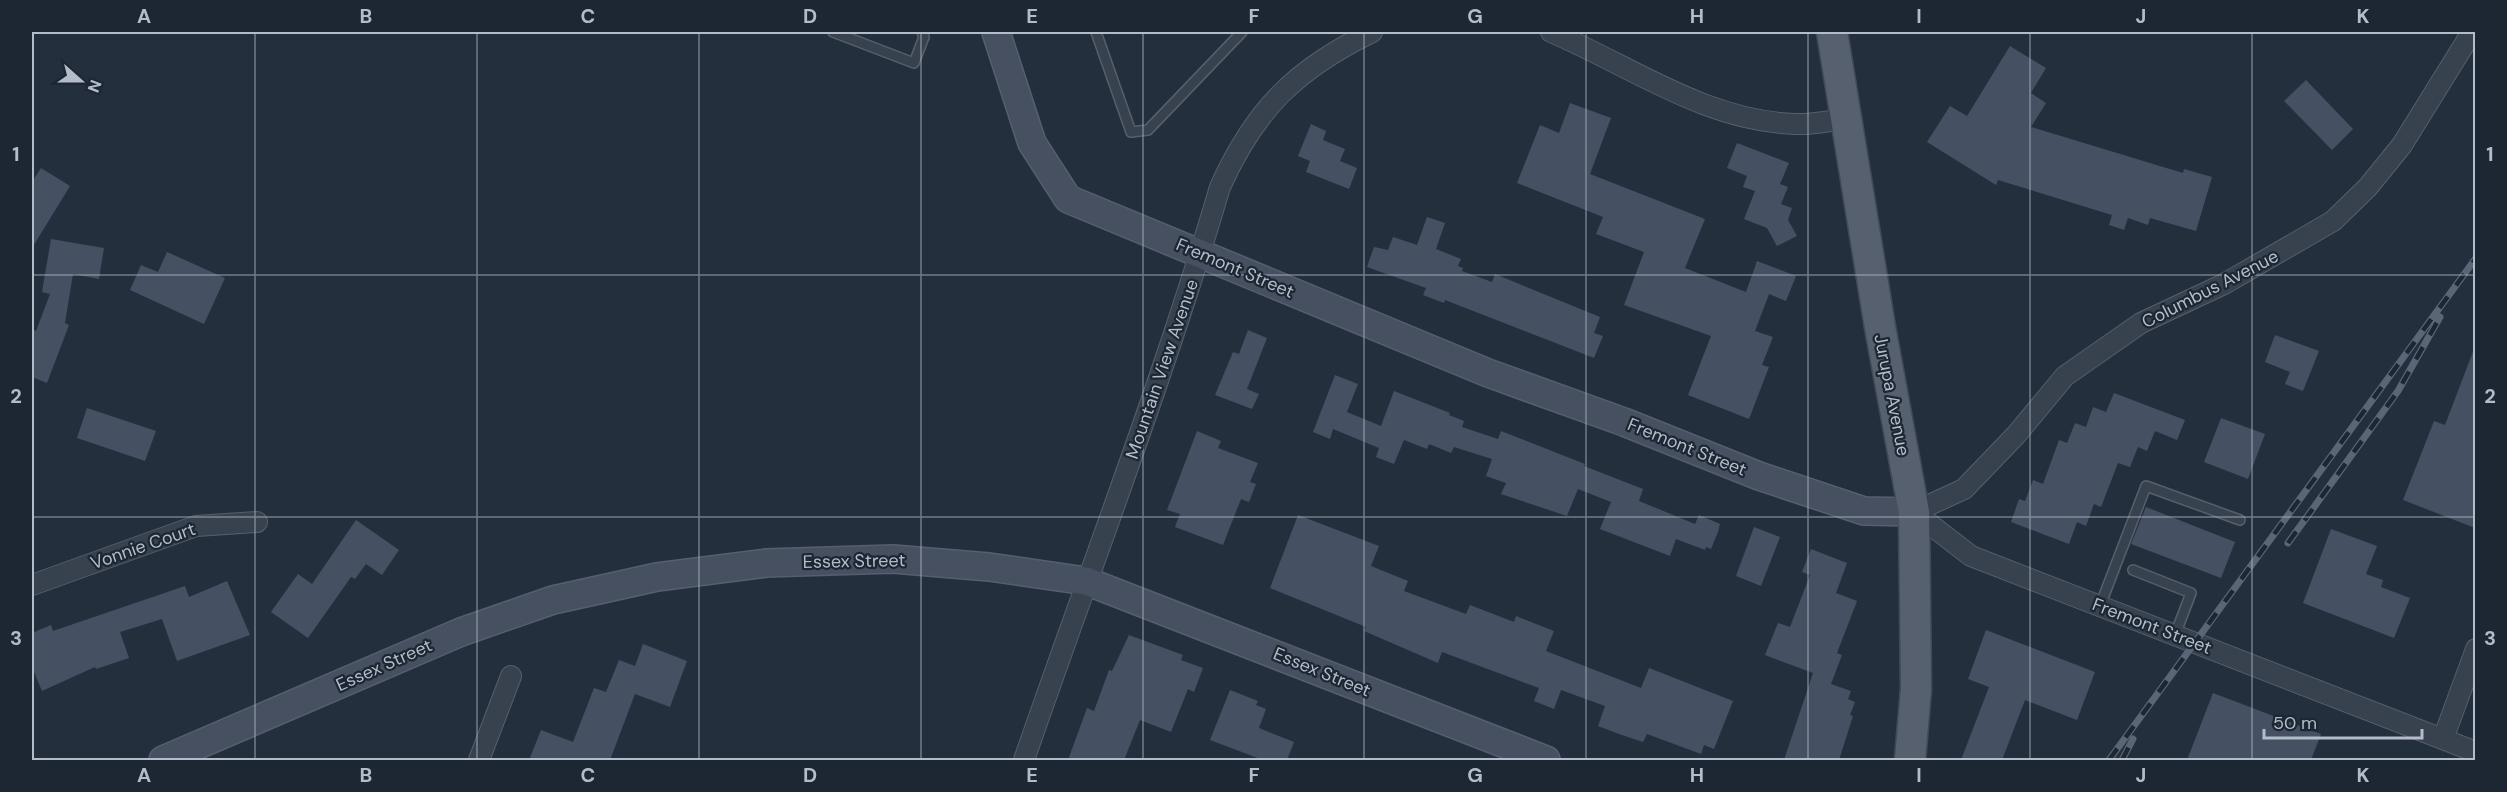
<svg xmlns="http://www.w3.org/2000/svg" width="2507" height="792" font-family="'DM Sans',sans-serif">
	<style>
		.building { fill: #455162 }
		.lines { fill: none; stroke-linecap: round; stroke-linejoin: round }
		.lane-casing { stroke: #565f6c; stroke-width: 12 }
		.street-casing { stroke: #565f6c; stroke-width: 22 }
		.secondary-casing { stroke: #565f6c; stroke-width: 30 }
		.primary-casing { stroke: #414a57; stroke-width: 33 }
		.lane { stroke: #38414e; stroke-width: 9 }
		.street { stroke: #38414e; stroke-width: 20 }
		.secondary { stroke: #465061; stroke-width: 27 }
		.primary { stroke: #56606e; stroke-width: 30 }
		.rail-casing { stroke: #5a6575; stroke-width: 7 }
		.rail { stroke: #1d2633; stroke-width: 4.5; stroke-dasharray: 14; stroke-linecap: butt }
		.grid { fill: none; stroke: #b4bcc9; stroke-width: 1.5; stroke-opacity: 0.55 }
		.labels { text-anchor: middle; dominant-baseline: central; stroke-width: 4.5; stroke-linejoin: round; paint-order: stroke }
		.street-label { font-size: 18px; fill: #b4bcc9; stroke: #1d2633 }
		.neatline { fill: none; stroke: #b4bcc9; stroke-width: 2 }
		.grid-label { font-size: 20px; text-anchor: middle; font-weight: bold; fill: #b4bcc9 }
	</style>
	<rect width="100%" height="100%" fill="#242f3e"/>
	<path class="building" d="M 2010,46 L 2046,68 L 2031,93 L 2046,103 L 2031,127 L 2183,173 L 2184,169 L 2212,177 L 2196,231 L 2150,218 L 2148,225 L 2128,218 L 2124,230 L 2109,225 L 2112,215 L 1998,180 L 1996,185 L 1927,142 L 1950,106 L 1967,116 Z
		M 2306,80 L 2353,129 L 2332,150 L 2284,101 Z
		M 1570,103 L 1611,118 L 1590,174 L 1705,219 L 1685,268 L 1746,292 L 1757,261 L 1796,276 L 1786,301 L 1769,294 L 1755,331 L 1773,337 L 1762,365 L 1769,367 L 1749,419 L 1688,395 L 1711,336 L 1624,305 L 1644,252 L 1596,234 L 1603,217 L 1517,183 L 1540,125 L 1559,133 Z
		M 1311,124 L 1326,131 L 1323,140 L 1345,149 L 1340,161 L 1357,168 L 1349,189 L 1306,172 L 1310,161 L 1298,156 Z
		M 1737,143 L 1789,163 L 1780,184 L 1788,187 L 1781,204 L 1792,208 L 1788,220 L 1797,236 L 1777,246 L 1767,228 L 1744,219 L 1755,191 L 1743,187 L 1747,176 L 1727,168 Z
		M 41,168 L 70,186 L 32,248 L 32,182 Z
		M 1427,217 L 1445,223 L 1436,249 L 1461,259 L 1458,266 L 1463,268 L 1462,271 L 1492,282 L 1495,274 L 1600,317 L 1594,333 L 1603,336 L 1594,358 L 1445,300 L 1444,303 L 1423,295 L 1426,288 L 1367,267 L 1374,247 L 1388,250 L 1393,237 L 1417,245 Z
		M 51,239 L 104,248 L 99,279 L 73,274 L 65,323 L 69,325 L 47,383 L 32,377 L 32,329 L 36,331 L 50,294 L 42,292 Z
		M 167,252 L 225,278 L 204,324 L 130,290 L 141,265 L 158,272 Z
		M 1248,330 L 1267,338 L 1247,389 L 1259,394 L 1252,409 L 1215,395 L 1233,352 L 1239,354 Z
		M 2275,335 L 2319,351 L 2303,391 L 2285,384 L 2290,372 L 2265,362 Z
		M 2474,349 L 2475,350 L 2475,528 L 2403,500 L 2434,421 L 2445,425 Z
		M 1335,375 L 1358,384 L 1347,412 L 1381,426 L 1394,391 L 1450,413 L 1449,415 L 1464,421 L 1462,427 L 1498,439 L 1501,431 L 1585,464 L 1584,466 L 1643,489 L 1639,501 L 1695,524 L 1699,515 L 1720,524 L 1718,532 L 1711,549 L 1706,547 L 1705,550 L 1676,539 L 1670,556 L 1600,529 L 1611,502 L 1578,489 L 1567,516 L 1501,494 L 1506,483 L 1486,476 L 1492,459 L 1454,447 L 1451,453 L 1429,444 L 1427,449 L 1404,440 L 1394,464 L 1376,457 L 1379,448 L 1333,429 L 1330,439 L 1313,432 Z
		M 2114,393 L 2185,420 L 2177,440 L 2155,431 L 2147,451 L 2138,447 L 2130,467 L 2118,463 L 2101,507 L 2094,504 L 2086,526 L 2077,522 L 2069,544 L 2011,522 L 2019,499 L 2025,501 L 2033,480 L 2043,484 L 2059,440 L 2067,443 L 2075,423 L 2086,427 L 2093,407 L 2106,412 Z
		M 87,408 L 156,431 L 145,461 L 77,438 Z
		M 2221,418 L 2265,434 L 2248,479 L 2204,462 Z
		M 1197,431 L 1221,441 L 1218,448 L 1258,463 L 1250,482 L 1256,484 L 1249,502 L 1241,499 L 1223,545 L 1175,527 L 1180,514 L 1167,510 Z
		M 2146,507 L 2235,542 L 2221,578 L 2131,544 Z
		M 1298,515 L 1379,546 L 1371,566 L 1408,581 L 1404,591 L 1466,614 L 1470,605 L 1514,622 L 1516,616 L 1554,631 L 1546,651 L 1641,688 L 1649,668 L 1733,701 L 1714,749 L 1704,745 L 1701,754 L 1647,734 L 1643,742 L 1619,734 L 1598,726 L 1605,706 L 1561,690 L 1554,709 L 1534,701 L 1539,688 L 1442,652 L 1438,663 L 1364,631 L 1366,627 L 1270,588 Z
		M 356,520 L 399,550 L 382,575 L 366,564 L 355,579 L 351,577 L 308,638 L 271,612 L 298,574 L 312,584 Z
		M 1754,527 L 1780,537 L 1761,586 L 1736,576 Z
		M 2331,529 L 2377,546 L 2366,574 L 2383,580 L 2381,587 L 2410,598 L 2394,638 L 2303,603 Z
		M 1811,549 L 1847,563 L 1836,593 L 1857,601 L 1837,653 L 1842,655 L 1831,684 L 1851,691 L 1848,699 L 1855,702 L 1850,715 L 1853,716 L 1839,760 L 1784,760 L 1813,673 L 1765,655 L 1778,623 L 1790,627 L 1810,575 L 1802,572 Z
		M 227,581 L 250,635 L 177,661 L 162,619 L 120,632 L 129,658 L 96,669 L 95,667 L 42,691 L 32,667 L 32,633 L 51,625 L 53,631 L 185,586 L 189,597 Z
		M 1986,630 L 2095,672 L 2077,720 L 2025,700 L 2002,760 L 1961,760 L 1989,687 L 1968,679 Z
		M 1129,635 L 1183,655 L 1181,660 L 1203,668 L 1194,692 L 1188,689 L 1171,732 L 1140,720 L 1124,760 L 1068,760 L 1087,708 L 1094,711 L 1109,670 L 1112,671 Z
		M 643,644 L 687,661 L 670,707 L 635,694 L 610,760 L 529,760 L 541,730 L 573,742 L 594,688 L 606,692 L 619,660 L 635,666 Z
		M 1230,690 L 1258,701 L 1256,705 L 1266,709 L 1259,728 L 1294,742 L 1287,760 L 1263,760 L 1210,740 Z
		M 2213,693 L 2321,734 L 2311,760 L 2187,760 Z"/>
	<g class="lines">
		<g class="lane-casing">
			<path id="lane" d="M 833,32 L 914,63 L 924,37 L 922,32
				M 1096,32 L 1131,132 L 1148,130 L 1242,32
				M 2133,570 L 2191,593 L 2175,635
				M 2100,606 L 2146,486 L 2240,520"/>
		</g>
		<g class="street-casing">
			<path id="street" d="M 1551,32 C 1631,66 1705,121 1795,124 C 1811,125 1829,121 1845,119
				M 2472,32 L 2402,145 L 2368,187 L 2333,221 L 2224,284 L 2141,323 L 2065,376 L 2016,435 L 1964,489 L 1914,512 L 1971,556 L 2476,752
				M 32,585 L 196,526 L 257,522
				M 2443,739 L 2476,649
				M 479,760 L 511,676
				M 1024,760 C 1090,569 1163,381 1220,187 C 1255,109 1296,69 1372,32"/>
		</g>
		<g class="secondary-casing">
			<path id="secondary" d="M 996,32 L 1032,143 L 1068,199 L 1488,373 L 1624,422 L 1759,476 L 1864,511 L 1914,512
				M 163,760 L 461,632 L 553,600 L 657,577 L 766,563 L 893,559 L 989,567 L 1086,581 L 1546,760"/>
		</g>
		<g class="primary-casing">
			<path id="primary" d="M 1832,32 L 1880,327 L 1914,512 L 1916,689 L 1910,760"/>
		</g>
		<use href="#lane" class="lane"/>
		<use href="#street" class="street"/>
		<use href="#secondary" class="secondary"/>
		<use href="#primary" class="primary"/>
		<g class="rail-casing">
			<path id="rail" d="M 2288,543 L 2398,391 L 2440,317
				M 2109,760 L 2476,258
				M 2122,760 L 2133,739"/>
		</g>
		<use href="#rail" class="rail"/>
	</g>
	<path class="grid" d="M 255,32 L 255,760M 477,32 L 477,760M 699,32 L 699,760M 921,32 L 921,760M 1143,32 L 1143,760M 1364,32 L 1364,760M 1586,32 L 1586,760M 1808,32 L 1808,760M 2030,32 L 2030,760M 2252,32 L 2252,760M 32,275 L 2476,275M 32,517 L 2476,517"/>
	<g class="labels">
		<g class="street-label">
			<text transform="translate(1235 268) rotate(23)">Fremont Street</text>
			<text transform="translate(2210 289) rotate(-27)">Columbus Avenue</text>
			<text transform="translate(1162 369) rotate(-71)">Mountain View Avenue</text>
			<text transform="translate(1892 395) rotate(79)">Jurupa Avenue</text>
			<text transform="translate(1687 447) rotate(22)">Fremont Street</text>
			<text transform="translate(143 546) rotate(-19)">Vonnie Court</text>
			<text transform="translate(854 561) rotate(-1)">Essex Street</text>
			<text transform="translate(2152 626) rotate(21)">Fremont Street</text>
			<text transform="translate(384 665) rotate(-24)">Essex Street</text>
			<text transform="translate(1322 672) rotate(22)">Essex Street</text>
		</g>
	</g>
	<rect width="2507" height="792" fill="none" stroke="#1d2633" stroke-width="66"/>
	<g transform="translate(81 81) rotate(111)" stroke="#1d2633" stroke-width="4.5" paint-order="stroke">
	<path d="M0-4.5L10 22L0 15L-10 22Z" fill="#b4bcc9"/>
	<text y="-9" font-size="16" font-weight="bold" text-anchor="middle" fill="#b4bcc9">N</text>
	</g>
	<path d="M2264 729v9h158v-9" fill="none" stroke="#b4bcc9" stroke-width="3"/>
	<text x="2273" y="729" font-size="18" fill="#b4bcc9" stroke="#1d2633" stroke-width="4.5" paint-order="stroke">50 m</text>
	<rect x="33" y="33" width="2441" height="726" class="neatline"/>
	<g class="grid-label">
		<text x="144" y="23">A</text>
		<text x="366" y="23">B</text>
		<text x="588" y="23">C</text>
		<text x="810" y="23">D</text>
		<text x="1032" y="23">E</text>
		<text x="1254" y="23">F</text>
		<text x="1475" y="23">G</text>
		<text x="1697" y="23">H</text>
		<text x="1919" y="23">I</text>
		<text x="2141" y="23">J</text>
		<text x="2363" y="23">K</text>
		<text x="16" y="161">1</text>
		<text x="2490" y="161">1</text>
		<text x="16" y="403">2</text>
		<text x="2490" y="403">2</text>
		<text x="16" y="645">3</text>
		<text x="2490" y="645">3</text>
		<text x="144" y="782">A</text>
		<text x="366" y="782">B</text>
		<text x="588" y="782">C</text>
		<text x="810" y="782">D</text>
		<text x="1032" y="782">E</text>
		<text x="1254" y="782">F</text>
		<text x="1475" y="782">G</text>
		<text x="1697" y="782">H</text>
		<text x="1919" y="782">I</text>
		<text x="2141" y="782">J</text>
		<text x="2363" y="782">K</text>
	</g>
</svg>
